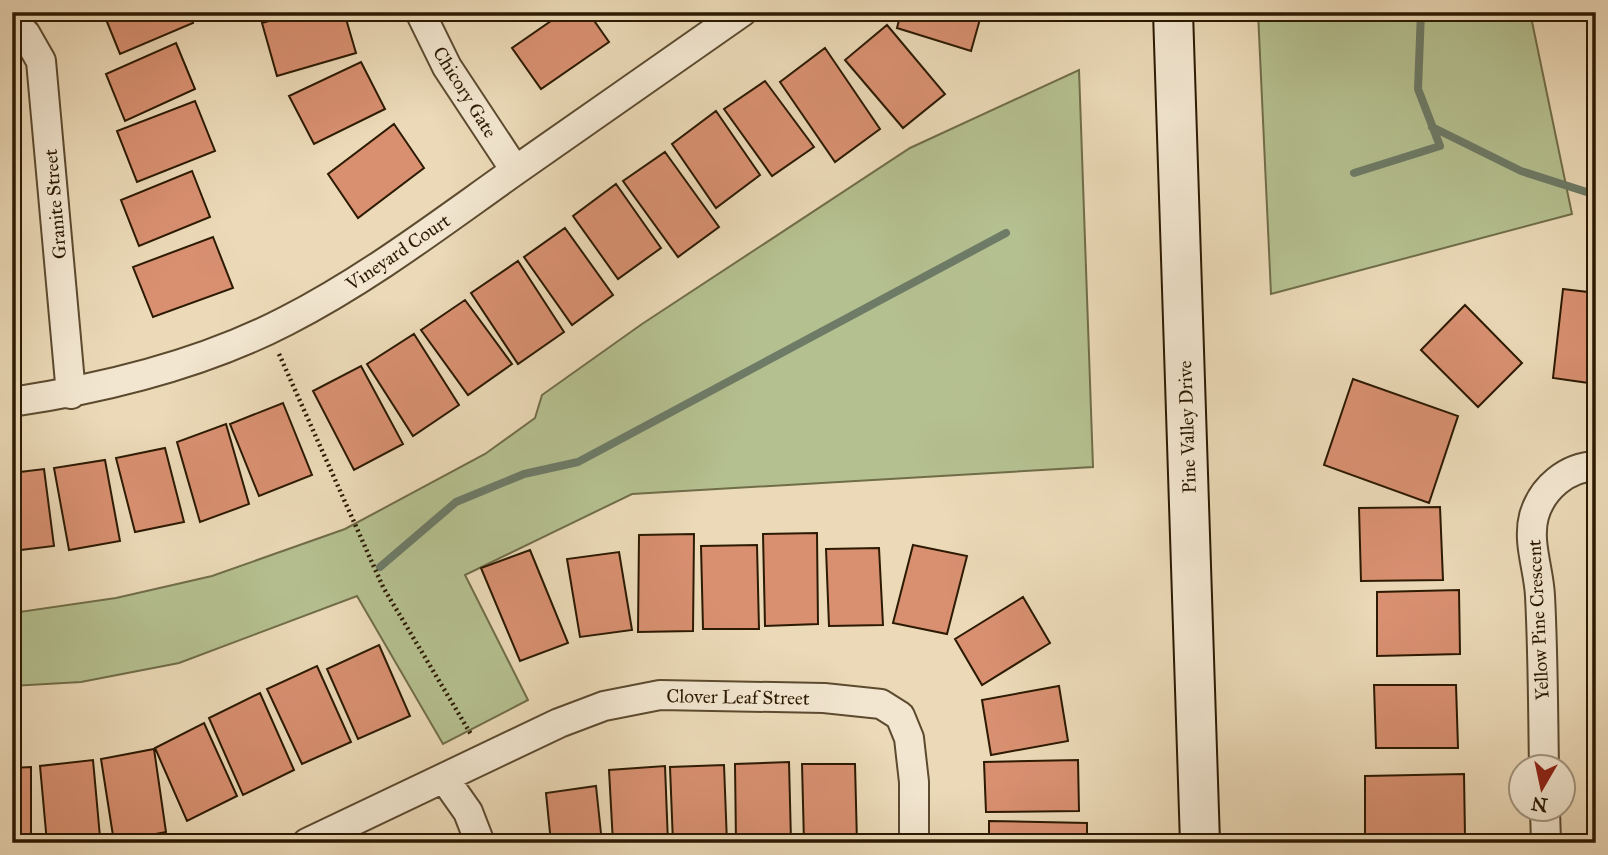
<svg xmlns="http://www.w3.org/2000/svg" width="1608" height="855" font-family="'IM FELL Great Primer',serif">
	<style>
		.green { fill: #b5c090; stroke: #706d49; stroke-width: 2 }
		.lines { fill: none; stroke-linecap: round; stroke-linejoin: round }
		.stream { stroke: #6d7b67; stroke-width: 8 }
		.building { fill: #d89071; stroke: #2c1a02; stroke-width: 2 }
		.street-casing { stroke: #5c4a2f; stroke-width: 32 }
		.secondary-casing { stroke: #2c1a02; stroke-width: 42 }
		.path { stroke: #2c1a02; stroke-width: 4.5; stroke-dasharray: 2 3.5; stroke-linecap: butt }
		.street { stroke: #f2e6d0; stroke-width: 28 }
		.secondary { stroke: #f2e6d0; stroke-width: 38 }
		.labels { text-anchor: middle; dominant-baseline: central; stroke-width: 5; stroke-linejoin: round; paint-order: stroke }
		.street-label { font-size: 19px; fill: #2c1a02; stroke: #f2e6d0 }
	</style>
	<rect width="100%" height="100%" fill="#ebd9b7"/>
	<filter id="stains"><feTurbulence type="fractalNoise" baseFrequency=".00286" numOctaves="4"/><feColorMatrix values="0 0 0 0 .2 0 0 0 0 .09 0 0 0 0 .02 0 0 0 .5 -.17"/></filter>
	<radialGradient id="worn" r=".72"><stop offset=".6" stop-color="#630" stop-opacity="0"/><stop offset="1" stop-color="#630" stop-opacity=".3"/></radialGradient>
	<path class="green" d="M 1258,12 L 1530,12 L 1572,214 L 1271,294 Z
		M 1079,70 L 1093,467 L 632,494 L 465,575 L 528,700 L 443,744 L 357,596 L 179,663 L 81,682 L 12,686 L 12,613 L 116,598 L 212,576 L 345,529 L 485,454 L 535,418 L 542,395 L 642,324 L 910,148 Z"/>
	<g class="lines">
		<path class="stream" d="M 1432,127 L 1521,171 L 1596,195
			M 1354,173 L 1440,146 L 1418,89 L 1421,12
			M 380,567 L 456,502 L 524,474 L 578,462 L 1006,233"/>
	</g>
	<path class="building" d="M 103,12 L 189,12 L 193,23 L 120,54 Z
		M 299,12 L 344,12 L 356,53 L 277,76 L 262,23 Z
		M 564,12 L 588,12 L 609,42 L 541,89 L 512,48 Z
		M 901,12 L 982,12 L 971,51 L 897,28 Z
		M 887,25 L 945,94 L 903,128 L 845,60 Z
		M 176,43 L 195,89 L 125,121 L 106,74 Z
		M 825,48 L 880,129 L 835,162 L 780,82 Z
		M 361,62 L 385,109 L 314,144 L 289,96 Z
		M 765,81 L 814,147 L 772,176 L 724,109 Z
		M 195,101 L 215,151 L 137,182 L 117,131 Z
		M 716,111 L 760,175 L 716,208 L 672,144 Z
		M 394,124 L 424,168 L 358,218 L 328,174 Z
		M 665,152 L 719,227 L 678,257 L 623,181 Z
		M 192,171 L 210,217 L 139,246 L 121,200 Z
		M 616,184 L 661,248 L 618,279 L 573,216 Z
		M 565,228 L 613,295 L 572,325 L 524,257 Z
		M 213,237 L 233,288 L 153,317 L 133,267 Z
		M 518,261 L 564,332 L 518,364 L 471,293 Z
		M 12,284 L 19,334 L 12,335 Z
		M 1563,289 L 1596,293 L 1596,384 L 1553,378 Z
		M 465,300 L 512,364 L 468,395 L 421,330 Z
		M 1465,305 L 1522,363 L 1478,407 L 1421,350 Z
		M 414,334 L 459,405 L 413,436 L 367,364 Z
		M 361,366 L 403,444 L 354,470 L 313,391 Z
		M 1353,379 L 1458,416 L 1429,503 L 1324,465 Z
		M 283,403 L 312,475 L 259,496 L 230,424 Z
		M 226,424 L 249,504 L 200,522 L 177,442 Z
		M 165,448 L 184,522 L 135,532 L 116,458 Z
		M 105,460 L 120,541 L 69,550 L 54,468 Z
		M 44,469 L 54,546 L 12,551 L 12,473 Z
		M 1440,507 L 1443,580 L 1361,581 L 1359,508 Z
		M 817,533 L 818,624 L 765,626 L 763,534 Z
		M 694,534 L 693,631 L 638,632 L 639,535 Z
		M 757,545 L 759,629 L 703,629 L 701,546 Z
		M 913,545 L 967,556 L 947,634 L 893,623 Z
		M 879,548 L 883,625 L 829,626 L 826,549 Z
		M 530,550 L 568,643 L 520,661 L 481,568 Z
		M 619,552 L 632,630 L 580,637 L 567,559 Z
		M 1459,590 L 1460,654 L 1377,656 L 1377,592 Z
		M 1023,597 L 1050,643 L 982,685 L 955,639 Z
		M 379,645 L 410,716 L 358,739 L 327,669 Z
		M 317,666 L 351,742 L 302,764 L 267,689 Z
		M 1374,685 L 1456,685 L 1458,748 L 1376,748 Z
		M 1059,686 L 1068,741 L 991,755 L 982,700 Z
		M 260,693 L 294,770 L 243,795 L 209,718 Z
		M 204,723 L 237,796 L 187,821 L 155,748 Z
		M 154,749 L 166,832 L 114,842 L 101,759 Z
		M 93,760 L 100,837 L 47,843 L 40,766 Z
		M 1078,760 L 1079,811 L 986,812 L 984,762 Z
		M 789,762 L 791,841 L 736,843 L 735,764 Z
		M 802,764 L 855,764 L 857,843 L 804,843 Z
		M 724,765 L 727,843 L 673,843 L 670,767 Z
		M 665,766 L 668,843 L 613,843 L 609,770 Z
		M 31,767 L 31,843 L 12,843 L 12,768 Z
		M 1464,774 L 1465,837 L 1365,837 L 1365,776 Z
		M 596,786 L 602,843 L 551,843 L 546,793 Z
		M 989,821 L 1087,823 L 1087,843 L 989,843 Z"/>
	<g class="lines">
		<g class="street-casing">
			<path id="street" d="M 420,12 L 447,67 L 515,170
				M 12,28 L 25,33 L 41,61 L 71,394
				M 12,402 C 106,388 201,365 286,321 C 368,279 441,223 516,170 C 591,117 667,65 742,12
				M 1544,768 C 1543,710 1543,653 1540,596 C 1539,570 1527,542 1534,516 C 1542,488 1567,467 1596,466
				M 444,778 L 468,812 L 480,843
				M 1545,810 L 1546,843
				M 307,843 L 559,723 L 604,706 L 660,695 L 824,698 L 881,704 L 900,716 L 909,738 L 914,782 L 914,843"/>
		</g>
		<g class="secondary-casing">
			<path id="secondary" d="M 1173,12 L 1200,843"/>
		</g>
		<path class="path" d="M 279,354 L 383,587 L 472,736"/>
		<use href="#street" class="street"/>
		<use href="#secondary" class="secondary"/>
	</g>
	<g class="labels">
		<g class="street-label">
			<text transform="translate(465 92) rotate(58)">Chicory Gate</text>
			<text transform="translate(55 204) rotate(-95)">Granite Street</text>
			<text transform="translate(398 252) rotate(-34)">Vineyard Court</text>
			<text transform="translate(1187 427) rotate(-92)">Pine Valley Drive</text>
			<text transform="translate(1538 620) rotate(-93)">Yellow Pine Crescent</text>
			<text transform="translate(738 697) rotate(1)">Clover Leaf Street</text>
		</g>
	</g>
	<rect width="1608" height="855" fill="none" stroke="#ebd9b7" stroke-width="42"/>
	<rect x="14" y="14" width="1580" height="827" fill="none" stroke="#2c1a02" stroke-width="3.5"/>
	<rect x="21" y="21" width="1566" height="813" fill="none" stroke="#2c1a02" stroke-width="2"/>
	<g transform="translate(1542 788) rotate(189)"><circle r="33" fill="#f2e6d0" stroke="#a3947e" stroke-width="2"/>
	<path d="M0-5L12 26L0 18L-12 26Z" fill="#8f2418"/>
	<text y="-10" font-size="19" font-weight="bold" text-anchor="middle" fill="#2c1a02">N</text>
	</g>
	<rect width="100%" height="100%" filter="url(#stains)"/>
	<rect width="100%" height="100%" fill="url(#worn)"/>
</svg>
